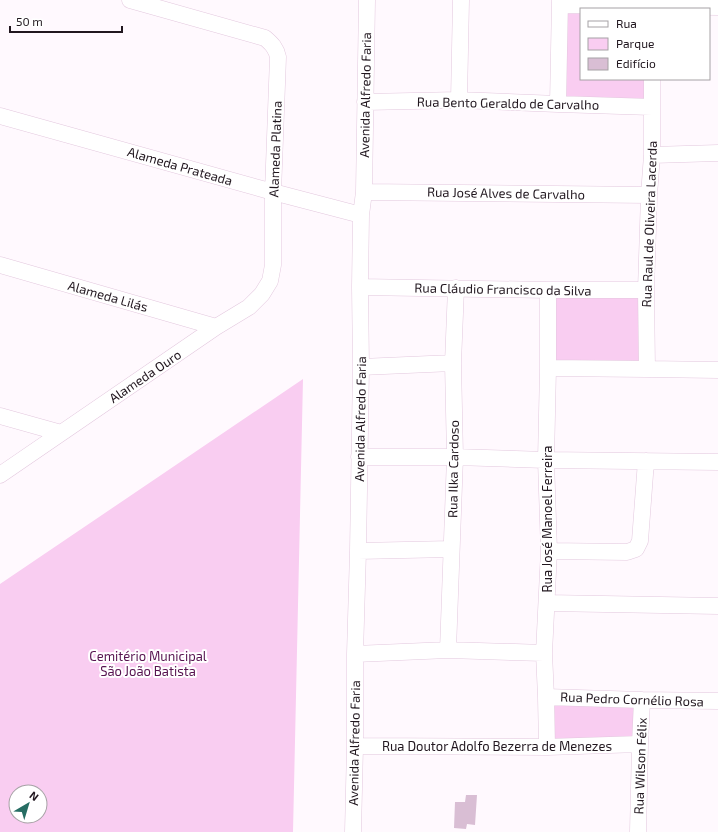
<svg xmlns="http://www.w3.org/2000/svg" width="718" height="832" font-family="'Exo 2',sans-serif">
	<style>
		.green { fill: #f9cdf1; fill-rule: evenodd }
		.building { fill: #d9bed4 }
		.lines { fill: none; stroke-linecap: round; stroke-linejoin: round }
		.minor-casing { stroke: #e3c8de; stroke-width: 17 }
		.minor { stroke: #fff; stroke-width: 16 }
		.labels { text-anchor: middle; dominant-baseline: central; stroke-width: 4; stroke-linejoin: round; paint-order: stroke }
		.street-label { font-size: 13px; fill: #21171f; stroke: #fff }
		.park-label { font-size: 13px; fill: #571350; stroke: #fff }
	</style>
	<rect width="100%" height="100%" fill="#fff9fe"/>
	<path class="green" d="M 560,5 L 581,9 L 581,79 L 652,79 L 652,107 L 558,104 Z
		M 548,290 L 646,290 L 647,369 L 548,368 Z
		M 303,379 L 293,832 L 0,832 L 0,584 ZM 16,792 L 40,792 L 40,816 L 16,816 Z
		M 546,697 L 642,700 L 640,744 L 547,747 Z"/>
	<path class="building" d="M 466,795 L 477,795 L 475,825 L 467,824 L 466,829 L 454,828 L 455,802 L 465,802 Z"/>
	<g class="lines">
		<g class="minor-casing">
			<path id="minor" d="M 560,5 L 718,7
				M 459,100 L 461,0
				M 365,102 L 459,100 L 558,104 L 652,107
				M 558,104 L 560,0
				M 0,116 L 273,192 L 361,215
				M 652,155 L 718,153
				M 364,192 L 649,195
				M 0,265 L 216,327
				M 360,287 L 548,290 L 646,290
				M 361,367 L 453,363
				M 548,368 L 647,369 L 718,370
				M 647,369 L 646,290 L 649,195 L 652,155 L 652,79
				M 0,416 L 61,433
				M 359,457 L 455,457 L 546,460 L 718,462
				M 0,475 L 216,327 L 249,307 L 262,294 L 270,281 L 273,265 L 273,192 L 278,57 C 276,48 272,44 265,38 L 130,0
				M 358,551 L 451,549
				M 549,551 L 627,552 L 636,549 L 640,541 L 646,461
				M 547,603 L 718,606
				M 448,650 L 455,457 L 453,363 L 456,288
				M 355,654 L 448,650 L 544,653
				M 546,697 L 642,700 L 718,701
				M 355,746 L 547,747 L 640,744
				M 547,747 L 546,697 L 544,653 L 549,551 L 546,460 L 548,368 L 548,290
				M 353,832 L 355,746 L 355,654 L 358,551 L 361,367 L 360,287 L 361,215 L 364,192 L 367,0
				M 638,832 L 640,744 L 642,700"/>
		</g>
		<use href="#minor" class="minor"/>
	</g>
	<g class="labels">
		<g class="street-label">
			<text transform="translate(365 95) rotate(-89)">Avenida Alfredo Faria</text>
			<text transform="translate(508 103) rotate(1)">Rua Bento Geraldo de Carvalho</text>
			<text transform="translate(275 149) rotate(-88)">Alameda Platina</text>
			<text transform="translate(180 166) rotate(16)">Alameda Prateada</text>
			<text transform="translate(506 193) rotate(1)">Rua José Alves de Carvalho</text>
			<text transform="translate(649 224) rotate(-88)">Rua Raul de Oliveira Lacerda</text>
			<text transform="translate(503 289) rotate(1)">Rua Cláudio Francisco da Silva</text>
			<text transform="translate(108 296) rotate(16)">Alameda Lilás</text>
			<text transform="translate(145 376) rotate(-34)">Alameda Ouro</text>
			<text transform="translate(360 419) rotate(-89)">Avenida Alfredo Faria</text>
			<text transform="translate(453 469) rotate(-89)">Rua Ilka Cardoso</text>
			<text transform="translate(547 519) rotate(-90)">Rua José Manoel Ferreira</text>
			<text transform="translate(632 699) rotate(2)">Rua Pedro Cornélio Rosa</text>
			<text transform="translate(354 743) rotate(-89)">Avenida Alfredo Faria</text>
			<text x="497" y="746">Rua Doutor Adolfo Bezerra de Menezes</text>
			<text transform="translate(640 766) rotate(-88)">Rua Wilson Félix</text>
		</g>
		<g class="park-label">
			<text x="148" y="656">Cemitério Municipal<tspan x="148" dy="15">São João Batista</tspan></text>
		</g>
	</g>
	<rect x="580" y="8" width="130" height="72" fill="#ffffff" stroke="#a6a2a5"/>
	<rect x="588" y="21" width="20" height="6" fill="#ffffff" stroke="#a6a2a5"/>
	<text x="616" y="28" font-size="12" fill="#21171f">Rua</text>
	<rect x="588" y="38" width="20" height="12" fill="#f9cdf1" stroke="#a6a2a5"/>
	<text x="616" y="48" font-size="12" fill="#21171f">Parque</text>
	<rect x="588" y="58" width="20" height="12" fill="#d9bed4" stroke="#a6a2a5"/>
	<text x="616" y="68" font-size="12" fill="#21171f">Edifício</text>
	<g transform="translate(28 804) rotate(38)"><circle r="19" fill="#ffffff" stroke="#a6a2a5"/>
	<path d="M0-3L7 15L0 10L-7 15Z" fill="#266d63"/>
	<text y="-6" font-size="11" font-weight="bold" text-anchor="middle" fill="#21171f">N</text>
	</g>
	<path d="M10 26v6h112v-6" fill="none" stroke="#21171f" stroke-width="2"/>
	<text x="16" y="26" font-size="12" fill="#21171f" stroke="#ffffff" stroke-width="3" paint-order="stroke">50 m</text>
</svg>
